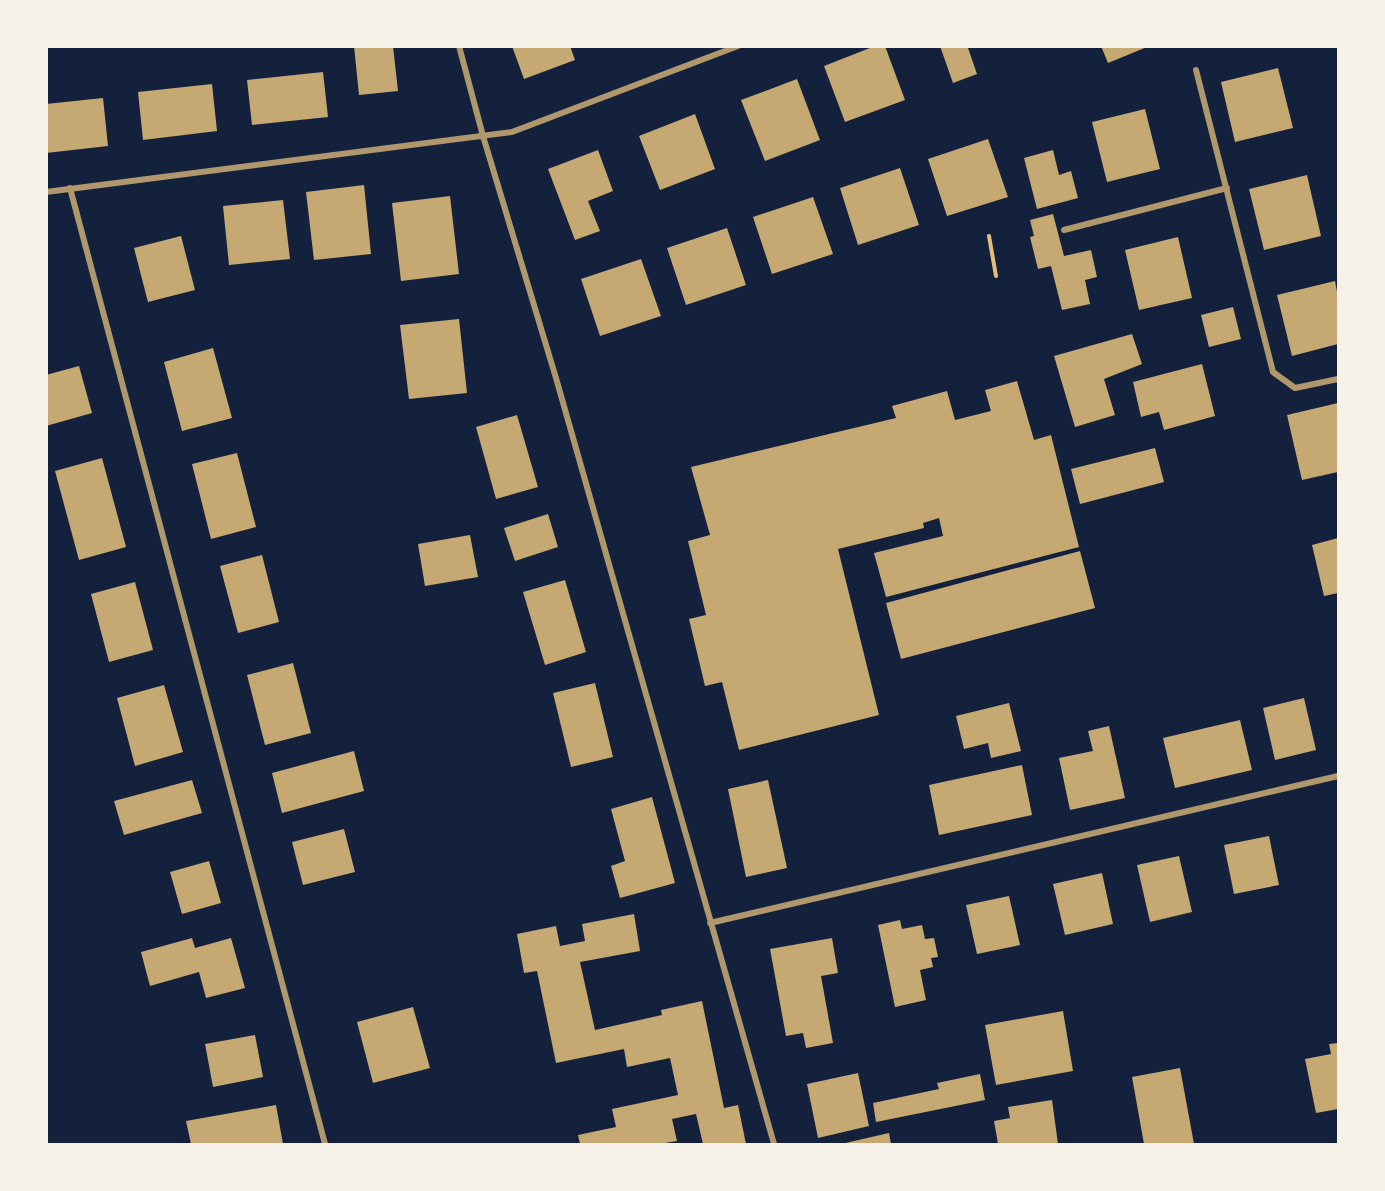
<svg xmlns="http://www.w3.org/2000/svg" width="1385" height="1191" font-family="Cabin,sans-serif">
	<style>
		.building { fill: #c6a872 }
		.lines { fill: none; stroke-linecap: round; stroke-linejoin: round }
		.path { stroke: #e5c07b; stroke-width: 4 }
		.minor { stroke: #b1986c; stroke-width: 6 }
	</style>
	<rect width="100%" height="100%" fill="#14213d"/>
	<path class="building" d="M 354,46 L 393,46 L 398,91 L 359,95 Z
		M 512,46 L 570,46 L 575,60 L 524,79 Z
		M 875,46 L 885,46 L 905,100 L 845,122 L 824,66 Z
		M 940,46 L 972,46 L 968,48 L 977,74 L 953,83 Z
		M 1101,46 L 1147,46 L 1147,47 L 1108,63 Z
		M 1278,68 L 1293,128 L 1235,142 L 1221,82 Z
		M 323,72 L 328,117 L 252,125 L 247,80 Z
		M 797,79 L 820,140 L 765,161 L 741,100 Z
		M 212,84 L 217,131 L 143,140 L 138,92 Z
		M 103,98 L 108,146 L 46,153 L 46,104 Z
		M 1145,109 L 1160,169 L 1107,182 L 1092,122 Z
		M 695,114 L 715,169 L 660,190 L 639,136 Z
		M 988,139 L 1008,197 L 947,216 L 928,159 Z
		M 598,150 L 613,191 L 588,201 L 600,231 L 575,240 L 548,169 Z
		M 1053,150 L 1059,175 L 1071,171 L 1078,198 L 1037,209 L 1024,158 Z
		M 900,168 L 919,225 L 858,245 L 840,188 Z
		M 1307,175 L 1321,236 L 1264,250 L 1249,189 Z
		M 364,185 L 371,254 L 314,260 L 306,192 Z
		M 450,196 L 459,274 L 401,281 L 392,203 Z
		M 813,197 L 833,254 L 772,274 L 753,217 Z
		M 283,200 L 290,259 L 229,265 L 223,206 Z
		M 1053,214 L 1064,256 L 1091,250 L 1097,277 L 1085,280 L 1090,304 L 1062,310 L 1051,266 L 1038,269 L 1030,237 L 1034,236 L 1030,220 Z
		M 727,228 L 746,285 L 686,305 L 667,248 Z
		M 181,236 L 195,290 L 148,302 L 134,248 Z
		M 1178,237 L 1192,298 L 1139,310 L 1125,250 Z
		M 641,259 L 661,316 L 600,336 L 581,279 Z
		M 1335,281 L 1338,297 L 1338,344 L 1292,356 L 1277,295 Z
		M 1233,307 L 1241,339 L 1209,347 L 1201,315 Z
		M 459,319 L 467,393 L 409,399 L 400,325 Z
		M 1132,334 L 1142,364 L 1104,379 L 1115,415 L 1075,427 L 1054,356 Z
		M 213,348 L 232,418 L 182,431 L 164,362 Z
		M 1202,364 L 1215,416 L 1164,430 L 1159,412 L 1141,417 L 1133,382 Z
		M 79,366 L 92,413 L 46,426 L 46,375 Z
		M 1017,381 L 1034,440 L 1051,435 L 1079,547 L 886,597 L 874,553 L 943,536 L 939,518 L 923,523 L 924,528 L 838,549 L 879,715 L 739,750 L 722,682 L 705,686 L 689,619 L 706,615 L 688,541 L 710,535 L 691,467 L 896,418 L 892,406 L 947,391 L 955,420 L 991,411 L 985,390 Z
		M 1338,403 L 1338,472 L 1302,480 L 1287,415 Z
		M 517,415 L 538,487 L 496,499 L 476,427 Z
		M 1155,448 L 1164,482 L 1080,504 L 1071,469 Z
		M 237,453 L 256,527 L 211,539 L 192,464 Z
		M 102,458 L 126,547 L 79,560 L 55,471 Z
		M 548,514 L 558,547 L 515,561 L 504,528 Z
		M 470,535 L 478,577 L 425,586 L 418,544 Z
		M 1338,538 L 1338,593 L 1324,596 L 1312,545 Z
		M 1080,551 L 1095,608 L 901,659 L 886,603 Z
		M 262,555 L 279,622 L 238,633 L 220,566 Z
		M 565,580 L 586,652 L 545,665 L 523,592 Z
		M 135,582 L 153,650 L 109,662 L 91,594 Z
		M 293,663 L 311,733 L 265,745 L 247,675 Z
		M 595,683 L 613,757 L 571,767 L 553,693 Z
		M 164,685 L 183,752 L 135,766 L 117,698 Z
		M 1304,698 L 1316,750 L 1275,760 L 1263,708 Z
		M 1009,703 L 1021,751 L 991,758 L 988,743 L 964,749 L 956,716 Z
		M 1240,720 L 1252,770 L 1175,788 L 1163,738 Z
		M 1109,726 L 1125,798 L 1070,810 L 1059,758 L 1093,751 L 1088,731 Z
		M 354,751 L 364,791 L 282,813 L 272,773 Z
		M 1022,765 L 1032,815 L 939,835 L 929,785 Z
		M 192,780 L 202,813 L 124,835 L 114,801 Z
		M 768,780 L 787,868 L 746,877 L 728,789 Z
		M 652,797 L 675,883 L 620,898 L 611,866 L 625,861 L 611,809 Z
		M 344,829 L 355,872 L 303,885 L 292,842 Z
		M 1269,836 L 1279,885 L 1234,894 L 1224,845 Z
		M 1179,856 L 1192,912 L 1150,922 L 1137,865 Z
		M 209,861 L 221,903 L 182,914 L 170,872 Z
		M 1102,873 L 1113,924 L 1065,935 L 1053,884 Z
		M 1009,896 L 1020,945 L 977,954 L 966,905 Z
		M 634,914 L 640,951 L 580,962 L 595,1030 L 662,1015 L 661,1010 L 702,1001 L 724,1108 L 738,1105 L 746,1144 L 703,1144 L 696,1114 L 672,1119 L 677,1141 L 659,1144 L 580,1144 L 578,1135 L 616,1127 L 612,1109 L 678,1095 L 670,1058 L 627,1067 L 624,1049 L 556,1063 L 537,971 L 524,973 L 517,934 L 556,926 L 560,946 L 585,941 L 582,924 Z
		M 900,920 L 902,929 L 922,925 L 925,939 L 934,938 L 938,957 L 931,958 L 933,967 L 920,970 L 926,1000 L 895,1007 L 878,925 Z
		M 192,938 L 195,948 L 231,938 L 245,988 L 206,998 L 199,972 L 150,986 L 141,952 Z
		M 832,938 L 838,973 L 821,976 L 833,1043 L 806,1048 L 803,1033 L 786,1036 L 770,949 Z
		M 413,1007 L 430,1068 L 373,1083 L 357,1022 Z
		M 1063,1011 L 1073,1071 L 996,1085 L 985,1025 Z
		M 255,1035 L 263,1077 L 213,1087 L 205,1044 Z
		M 1338,1043 L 1338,1109 L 1316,1113 L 1305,1059 L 1331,1054 L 1329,1044 Z
		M 1180,1068 L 1194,1144 L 1144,1144 L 1132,1077 Z
		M 858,1073 L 869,1126 L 818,1138 L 807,1084 Z
		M 980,1074 L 985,1100 L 876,1122 L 873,1103 L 939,1089 L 937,1083 Z
		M 1052,1100 L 1058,1144 L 998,1144 L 994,1121 L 1010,1118 L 1008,1107 Z
		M 276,1105 L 283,1144 L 191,1144 L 186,1121 Z
		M 889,1133 L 891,1144 L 841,1144 Z"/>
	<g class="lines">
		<path class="path" d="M 989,236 L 996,276"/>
		<path class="minor" d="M 459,46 L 483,136 L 556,378 L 774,1144
			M 1196,70 L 1273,372 L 1295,388 L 1338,379
			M 70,188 L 325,1144
			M 46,192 L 512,132 L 738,46
			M 1064,230 L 1227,188
			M 710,923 L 1338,776"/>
	</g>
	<rect width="1385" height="1191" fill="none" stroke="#f6f1e7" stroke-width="96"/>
</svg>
